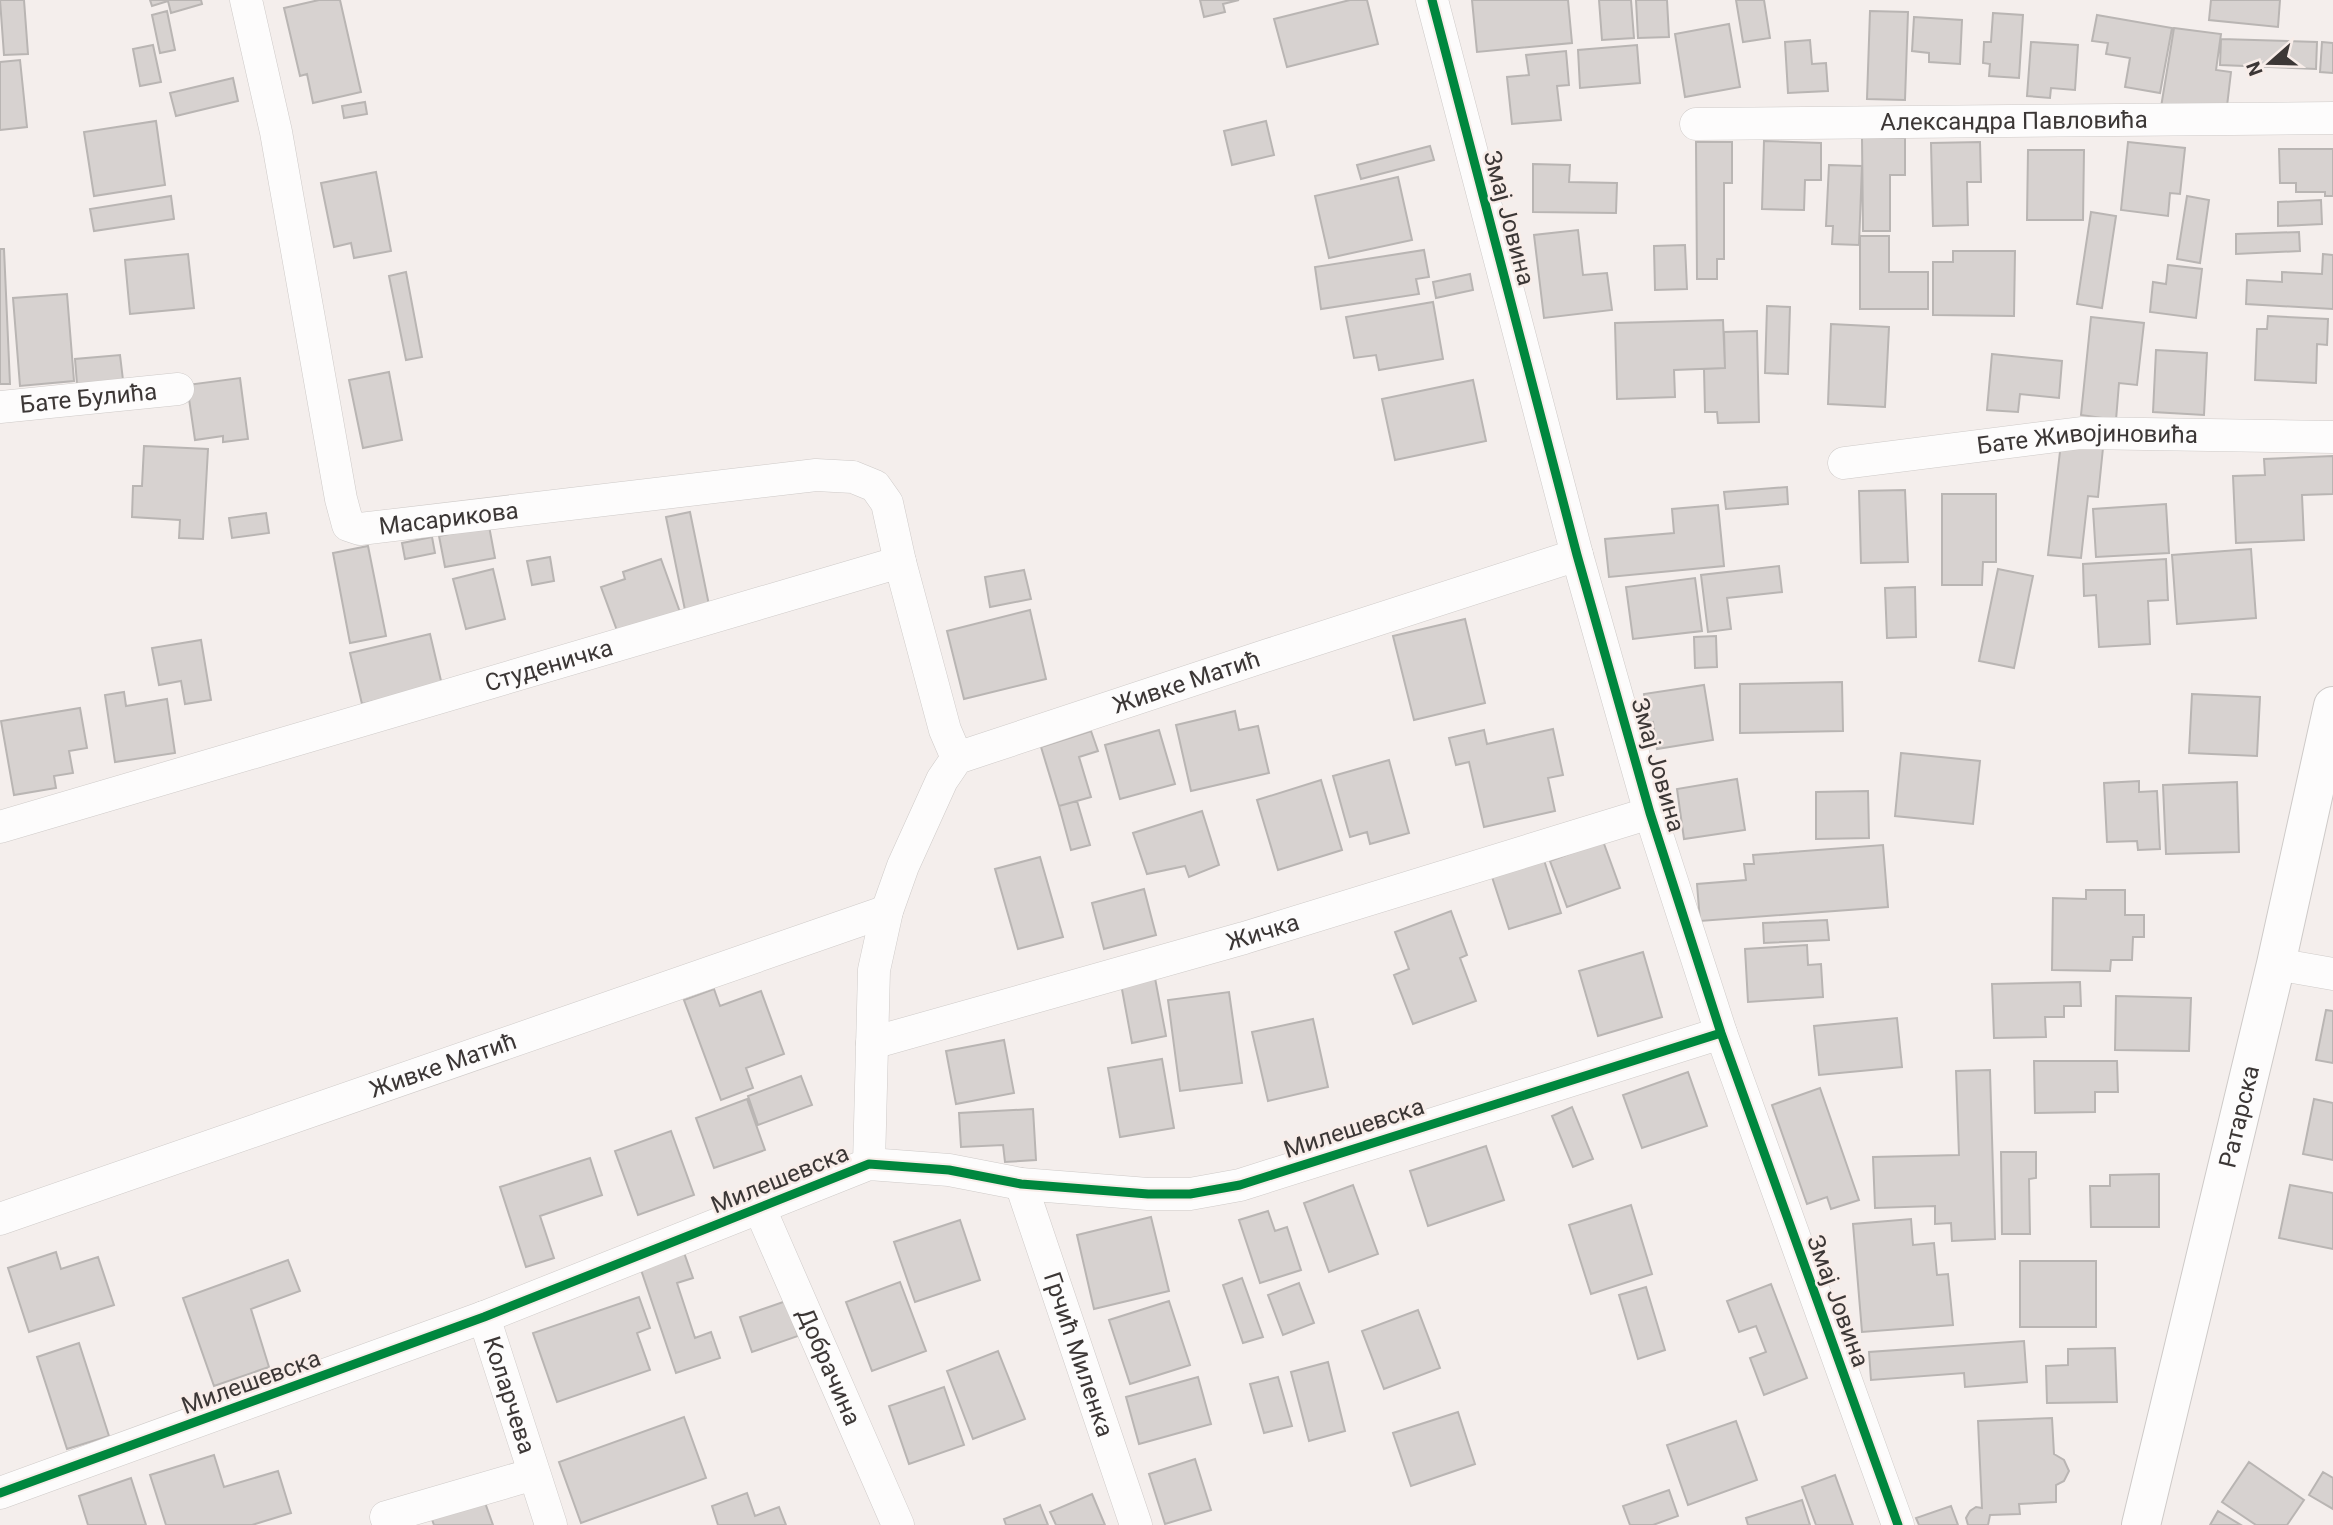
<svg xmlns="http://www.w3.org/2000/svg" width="2333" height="1525" font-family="Roboto,sans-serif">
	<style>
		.building { fill: #d7d2d0; stroke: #b9b5b3; stroke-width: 2 }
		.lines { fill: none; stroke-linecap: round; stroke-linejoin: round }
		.street-casing { stroke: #cecac8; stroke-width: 33 }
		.secondary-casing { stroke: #cecac8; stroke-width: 40 }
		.street { stroke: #fdfcfc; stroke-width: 32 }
		.secondary { stroke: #fdfcfc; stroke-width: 38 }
		.cycleway-casing { stroke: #f8ede9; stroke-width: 13 }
		.cycleway { stroke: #00873e; stroke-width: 9 }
		.labels { text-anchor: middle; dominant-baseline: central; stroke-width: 5; stroke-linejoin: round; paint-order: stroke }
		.street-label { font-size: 24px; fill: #3c3736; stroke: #f8ede9 }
	</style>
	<rect width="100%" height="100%" fill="#f4eeec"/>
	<path class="building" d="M 0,0 L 24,0 L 28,54 L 4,55 Z
		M 150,0 L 201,0 L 202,4 L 171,13 L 168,1 L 152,6 Z
		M 319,0 L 340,0 L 361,92 L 313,103 L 307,74 L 300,76 L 284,8 Z
		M 1200,0 L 1239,0 L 1223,4 L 1225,12 L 1204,17 Z
		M 1350,0 L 1367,0 L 1378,44 L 1287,67 L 1274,19 Z
		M 1472,0 L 1568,0 L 1572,43 L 1477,52 Z
		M 1599,0 L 1631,0 L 1634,38 L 1602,40 Z
		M 1636,0 L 1667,0 L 1669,37 L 1638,38 Z
		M 1736,0 L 1764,0 L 1770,38 L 1743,42 Z
		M 2211,0 L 2280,0 L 2278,27 L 2209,20 Z
		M 167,11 L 175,50 L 160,53 L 152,15 Z
		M 1870,11 L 1908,12 L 1905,100 L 1867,99 Z
		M 1993,13 L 2023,15 L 2019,78 L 1989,76 L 1990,64 L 1983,63 L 1984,42 L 1991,42 Z
		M 2097,15 L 2172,28 L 2160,93 L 2125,87 L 2130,58 L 2106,54 L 2108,43 L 2092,41 Z
		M 1914,17 L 1962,20 L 1960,64 L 1929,62 L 1929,53 L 1912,51 Z
		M 1729,24 L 1740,87 L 1685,97 L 1675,34 Z
		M 2174,28 L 2221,34 L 2216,70 L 2231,72 L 2227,106 L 2161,107 Z
		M 2221,39 L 2317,42 L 2316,69 L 2220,65 Z
		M 1810,40 L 1812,64 L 1826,63 L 1828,91 L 1788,93 L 1785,42 Z
		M 2031,42 L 2078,45 L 2075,90 L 2051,88 L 2050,98 L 2027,96 Z
		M 2322,42 L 2333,43 L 2333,73 L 2320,72 Z
		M 153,45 L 161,82 L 140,86 L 133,49 Z
		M 1637,45 L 1640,83 L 1580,88 L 1578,50 Z
		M 1566,51 L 1569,85 L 1557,86 L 1561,120 L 1512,124 L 1507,77 L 1529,75 L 1526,55 Z
		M 20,60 L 27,127 L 0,130 L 0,62 Z
		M 233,78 L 238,101 L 176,116 L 170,93 Z
		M 365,102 L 367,114 L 344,118 L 342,106 Z
		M 156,121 L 165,185 L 94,196 L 84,132 Z
		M 1266,121 L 1274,155 L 1232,165 L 1224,131 Z
		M 1862,138 L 1905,138 L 1905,175 L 1890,175 L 1890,231 L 1863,231 Z
		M 1764,141 L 1821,143 L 1821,180 L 1805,180 L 1804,210 L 1762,209 Z
		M 1696,142 L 1732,142 L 1732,183 L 1724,183 L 1724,259 L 1717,259 L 1717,279 L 1697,279 Z
		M 1980,142 L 1981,182 L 1967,182 L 1968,225 L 1933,226 L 1931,143 Z
		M 2128,142 L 2185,148 L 2180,194 L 2170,193 L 2168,216 L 2121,210 Z
		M 1430,146 L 1434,160 L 1361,179 L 1357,165 Z
		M 2279,149 L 2333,149 L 2333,196 L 2325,196 L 2325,192 L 2296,192 L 2296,183 L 2280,183 Z
		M 2028,150 L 2084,150 L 2083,220 L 2027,220 Z
		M 1533,164 L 1570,165 L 1569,182 L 1617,183 L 1616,213 L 1533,212 Z
		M 1829,165 L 1862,166 L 1859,245 L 1832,244 L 1833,226 L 1826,226 Z
		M 376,172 L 391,251 L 354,258 L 351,243 L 334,247 L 321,183 Z
		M 1398,177 L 1412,240 L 1329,258 L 1315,196 Z
		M 171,196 L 174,219 L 94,231 L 90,209 Z
		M 2187,196 L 2209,200 L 2200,263 L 2177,259 Z
		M 2321,200 L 2322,224 L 2278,226 L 2278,202 Z
		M 2091,212 L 2116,216 L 2102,308 L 2077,304 Z
		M 1578,230 L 1583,275 L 1607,273 L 1612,310 L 1544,318 L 1534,235 Z
		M 2299,232 L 2300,251 L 2236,254 L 2236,234 Z
		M 1860,236 L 1889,236 L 1889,272 L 1928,272 L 1928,309 L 1860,309 Z
		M 1685,245 L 1687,289 L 1655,290 L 1654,246 Z
		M 0,249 L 4,249 L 10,384 L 0,384 Z
		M 1424,250 L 1429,277 L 1416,279 L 1419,294 L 1321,309 L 1315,267 Z
		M 1953,251 L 2015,251 L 2014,316 L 1933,315 L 1933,262 L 1953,262 Z
		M 188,254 L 194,308 L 130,314 L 125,260 Z
		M 2323,254 L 2333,255 L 2333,309 L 2246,304 L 2247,280 L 2282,282 L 2282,272 L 2322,274 Z
		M 2168,265 L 2202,269 L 2196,318 L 2150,312 L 2153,282 L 2166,284 Z
		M 406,272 L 422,357 L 406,360 L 389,276 Z
		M 1470,274 L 1473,290 L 1436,298 L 1433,282 Z
		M 67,294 L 74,381 L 20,386 L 13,298 Z
		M 1433,302 L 1443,359 L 1379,370 L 1376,355 L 1354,358 L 1346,317 Z
		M 1767,306 L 1790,307 L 1788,374 L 1765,373 Z
		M 2268,316 L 2328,319 L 2327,345 L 2317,344 L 2316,383 L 2255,380 L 2257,329 L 2267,329 Z
		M 2091,317 L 2144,323 L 2137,385 L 2119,383 L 2116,420 L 2081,415 Z
		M 1723,320 L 1725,368 L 1674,370 L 1675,397 L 1617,399 L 1615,323 Z
		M 1831,324 L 1889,327 L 1885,407 L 1828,404 Z
		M 1757,331 L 1759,422 L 1718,423 L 1717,412 L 1705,412 L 1704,369 L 1725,368 L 1724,332 Z
		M 2156,350 L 2207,353 L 2204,415 L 2153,412 Z
		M 1992,354 L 2062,361 L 2059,398 L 2020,394 L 2018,412 L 1987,410 Z
		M 120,355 L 123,380 L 77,384 L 75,359 Z
		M 389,372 L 402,440 L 363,448 L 349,380 Z
		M 240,378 L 248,439 L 223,442 L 223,436 L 195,440 L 187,385 Z
		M 1473,380 L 1486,441 L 1395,460 L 1382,399 Z
		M 2061,443 L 2103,448 L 2098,497 L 2088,496 L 2081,558 L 2048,555 Z
		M 144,446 L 208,449 L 203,539 L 179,538 L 180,520 L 132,517 L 133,486 L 142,486 Z
		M 2333,456 L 2333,494 L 2302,495 L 2304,540 L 2236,543 L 2233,476 L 2265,475 L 2264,459 Z
		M 1787,487 L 1788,504 L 1726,509 L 1724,492 Z
		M 1905,490 L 1908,562 L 1861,563 L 1859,491 Z
		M 1942,494 L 1996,494 L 1996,562 L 1983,562 L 1982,585 L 1942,585 Z
		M 2166,504 L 2169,553 L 2096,557 L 2093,509 Z
		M 1718,505 L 1724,566 L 1609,577 L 1605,539 L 1674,533 L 1672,509 Z
		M 690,512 L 709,605 L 685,610 L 666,517 Z
		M 266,513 L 269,533 L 232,538 L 229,518 Z
		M 489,526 L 495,558 L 445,567 L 439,536 Z
		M 432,537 L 435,553 L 405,559 L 402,543 Z
		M 368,546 L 386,636 L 350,643 L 333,553 Z
		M 2251,549 L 2256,618 L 2177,624 L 2172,555 Z
		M 550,557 L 554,581 L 532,585 L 527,561 Z
		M 661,559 L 681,615 L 619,636 L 601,587 L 625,579 L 623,572 Z
		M 2166,559 L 2168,600 L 2148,601 L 2150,644 L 2099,647 L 2096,595 L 2084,596 L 2083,564 Z
		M 1779,566 L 1782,592 L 1727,598 L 1731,629 L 1708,632 L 1701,575 Z
		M 493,569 L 505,619 L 466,629 L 453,579 Z
		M 1998,569 L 2033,576 L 2014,668 L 1979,661 Z
		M 1024,570 L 1031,599 L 990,607 L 985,577 Z
		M 1695,578 L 1702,631 L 1633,639 L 1626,587 Z
		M 1915,587 L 1916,637 L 1887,638 L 1885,588 Z
		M 1030,610 L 1046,679 L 964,699 L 947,631 Z
		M 1465,619 L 1485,703 L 1414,720 L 1393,636 Z
		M 430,634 L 442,685 L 362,704 L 350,653 Z
		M 1716,636 L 1717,667 L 1695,668 L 1694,637 Z
		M 201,640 L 211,700 L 185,704 L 181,681 L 159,685 L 152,648 Z
		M 1842,682 L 1843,731 L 1740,733 L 1740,684 Z
		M 1704,685 L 1713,740 L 1657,749 L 1653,722 L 1648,723 L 1644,694 Z
		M 124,692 L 126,706 L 167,699 L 175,753 L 115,762 L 105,695 Z
		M 2192,694 L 2260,697 L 2257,756 L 2189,753 Z
		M 80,708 L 87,748 L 69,751 L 73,773 L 54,776 L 56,788 L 14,795 L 1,721 Z
		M 1235,711 L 1239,730 L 1258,726 L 1269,773 L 1191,791 L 1176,725 Z
		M 1553,729 L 1563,775 L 1548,778 L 1555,811 L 1484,827 L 1469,762 L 1456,765 L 1449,738 L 1484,730 L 1487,744 Z
		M 1159,730 L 1175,784 L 1120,799 L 1105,745 Z
		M 1091,731 L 1098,751 L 1079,757 L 1091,797 L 1059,806 L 1041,747 Z
		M 1901,753 L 1980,761 L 1973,824 L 1895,816 Z
		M 1389,760 L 1409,833 L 1370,844 L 1367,832 L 1350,837 L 1333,776 Z
		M 1737,779 L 1745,830 L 1684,839 L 1677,789 Z
		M 1321,780 L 1342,850 L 1278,870 L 1257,800 Z
		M 2139,781 L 2139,792 L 2157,791 L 2160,849 L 2138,850 L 2137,841 L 2107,842 L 2104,783 Z
		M 2237,782 L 2239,852 L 2166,854 L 2163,785 Z
		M 1868,791 L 1869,838 L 1816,839 L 1816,792 Z
		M 1077,801 L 1090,845 L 1071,850 L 1059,806 Z
		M 1202,811 L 1219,865 L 1189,877 L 1185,866 L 1147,874 L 1133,833 Z
		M 1603,841 L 1620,888 L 1567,907 L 1550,861 Z
		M 1883,845 L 1888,907 L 1700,921 L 1697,884 L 1746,880 L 1744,864 L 1754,864 L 1753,855 Z
		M 1040,857 L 1063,937 L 1018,949 L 995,869 Z
		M 1543,857 L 1561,913 L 1509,929 L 1491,874 Z
		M 1144,889 L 1156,935 L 1104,949 L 1092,903 Z
		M 2086,890 L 2125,890 L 2125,915 L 2144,915 L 2144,937 L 2133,937 L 2132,960 L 2111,960 L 2110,971 L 2052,970 L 2053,898 L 2086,899 Z
		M 1451,911 L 1467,955 L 1460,958 L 1476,1001 L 1413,1024 L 1394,975 L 1409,969 L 1395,932 Z
		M 1827,920 L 1829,940 L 1764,943 L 1763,923 Z
		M 1807,945 L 1808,965 L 1821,964 L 1823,997 L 1748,1002 L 1745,949 Z
		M 1643,952 L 1662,1017 L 1598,1036 L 1579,971 Z
		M 1155,978 L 1166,1036 L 1132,1043 L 1121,984 Z
		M 2080,982 L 2081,1006 L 2064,1006 L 2064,1017 L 2045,1017 L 2046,1037 L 1994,1038 L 1992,984 Z
		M 714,989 L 720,1006 L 761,991 L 784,1054 L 746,1068 L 753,1088 L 721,1100 L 684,1000 Z
		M 1229,992 L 1242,1083 L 1180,1091 L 1168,1000 Z
		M 2116,996 L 2191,998 L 2189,1051 L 2115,1050 Z
		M 2326,1010 L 2333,1011 L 2333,1063 L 2316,1060 Z
		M 1897,1018 L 1902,1067 L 1819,1075 L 1814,1026 Z
		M 1313,1019 L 1328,1087 L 1268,1101 L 1252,1032 Z
		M 1004,1040 L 1014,1093 L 956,1104 L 946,1051 Z
		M 1162,1059 L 1174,1128 L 1120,1137 L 1108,1068 Z
		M 2034,1061 L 2117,1061 L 2118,1092 L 2095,1092 L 2095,1112 L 2035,1113 Z
		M 1990,1070 L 1995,1239 L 1952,1241 L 1951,1223 L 1935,1224 L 1935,1206 L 1875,1208 L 1873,1157 L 1959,1155 L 1956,1071 Z
		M 1688,1072 L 1707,1126 L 1642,1148 L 1623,1095 Z
		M 801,1076 L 812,1105 L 758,1125 L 748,1096 Z
		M 1820,1088 L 1859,1200 L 1831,1209 L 1827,1197 L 1807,1204 L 1772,1105 Z
		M 747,1099 L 765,1150 L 714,1168 L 696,1118 Z
		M 2314,1099 L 2333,1103 L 2333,1160 L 2303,1154 Z
		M 1572,1107 L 1593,1159 L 1573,1167 L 1552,1116 Z
		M 1033,1109 L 1036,1160 L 1005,1162 L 1003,1145 L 961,1147 L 959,1113 Z
		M 671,1131 L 694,1195 L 638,1215 L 615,1151 Z
		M 1486,1146 L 1504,1200 L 1428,1226 L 1410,1171 Z
		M 2001,1152 L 2036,1152 L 2036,1178 L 2029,1179 L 2030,1234 L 2002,1234 Z
		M 590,1158 L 602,1195 L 540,1216 L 554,1258 L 526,1267 L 500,1187 Z
		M 2159,1174 L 2159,1227 L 2091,1227 L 2090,1186 L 2110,1186 L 2110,1175 Z
		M 1353,1185 L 1378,1254 L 1329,1272 L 1304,1203 Z
		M 2290,1185 L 2333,1193 L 2333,1249 L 2279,1238 Z
		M 1631,1205 L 1652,1274 L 1591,1294 L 1569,1225 Z
		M 1268,1211 L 1275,1231 L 1287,1227 L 1301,1270 L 1260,1283 L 1239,1220 Z
		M 1151,1217 L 1169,1291 L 1094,1309 L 1077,1235 Z
		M 1911,1219 L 1913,1245 L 1934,1243 L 1937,1275 L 1948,1274 L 1953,1325 L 1862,1332 L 1853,1224 Z
		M 960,1220 L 980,1280 L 915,1302 L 894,1242 Z
		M 682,1247 L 693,1278 L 677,1283 L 695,1338 L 711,1332 L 720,1358 L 676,1373 L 638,1261 Z
		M 56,1252 L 61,1269 L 98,1257 L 114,1305 L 29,1332 L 8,1268 Z
		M 288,1260 L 300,1291 L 251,1309 L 269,1367 L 214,1386 L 183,1298 Z
		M 2020,1261 L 2096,1261 L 2096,1327 L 2020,1327 Z
		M 1242,1278 L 1263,1337 L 1243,1343 L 1223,1285 Z
		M 900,1282 L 926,1351 L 872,1371 L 846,1302 Z
		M 1299,1283 L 1314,1323 L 1283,1335 L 1268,1295 Z
		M 1771,1284 L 1807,1378 L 1764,1395 L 1750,1358 L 1766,1352 L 1756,1326 L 1739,1332 L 1727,1301 Z
		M 1646,1287 L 1665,1350 L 1638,1359 L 1619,1295 Z
		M 639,1297 L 650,1328 L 637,1333 L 650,1370 L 557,1402 L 533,1333 Z
		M 786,1301 L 798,1336 L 752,1352 L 740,1317 Z
		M 1169,1301 L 1190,1365 L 1130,1384 L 1109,1320 Z
		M 1418,1310 L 1440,1368 L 1384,1389 L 1362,1331 Z
		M 2024,1341 L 2027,1382 L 1965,1387 L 1964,1373 L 1871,1380 L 1869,1352 Z
		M 79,1343 L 109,1436 L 67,1449 L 37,1357 Z
		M 2115,1348 L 2117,1402 L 2047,1403 L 2046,1366 L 2068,1365 L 2068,1349 Z
		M 998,1351 L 1025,1419 L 973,1439 L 947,1371 Z
		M 1328,1362 L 1345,1431 L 1309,1441 L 1291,1372 Z
		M 1198,1377 L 1211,1424 L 1139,1444 L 1126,1397 Z
		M 1278,1377 L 1292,1426 L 1264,1433 L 1250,1384 Z
		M 944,1387 L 964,1445 L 909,1464 L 889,1406 Z
		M 1458,1412 L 1475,1464 L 1411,1486 L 1393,1433 Z
		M 684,1417 L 706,1478 L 581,1523 L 559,1462 Z
		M 2052,1418 L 2054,1454 L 2064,1460 L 2069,1471 L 2064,1481 L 2056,1485 L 2056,1502 L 2019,1504 L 2020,1514 L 1990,1515 L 1988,1525 L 1968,1525 L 1966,1518 L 1970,1511 L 1976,1507 L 1982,1508 L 1978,1421 Z
		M 1736,1421 L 1757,1480 L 1688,1505 L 1667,1445 Z
		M 214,1455 L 224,1487 L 278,1471 L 291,1513 L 252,1525 L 166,1525 L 150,1475 Z
		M 1195,1459 L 1211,1510 L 1165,1524 L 1149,1474 Z
		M 2249,1462 L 2304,1500 L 2287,1525 L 2256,1525 L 2222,1502 Z
		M 2323,1472 L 2333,1478 L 2333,1509 L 2309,1495 Z
		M 1835,1475 L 1853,1525 L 1816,1525 L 1802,1487 Z
		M 131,1478 L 146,1525 L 88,1525 L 79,1496 Z
		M 1669,1490 L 1678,1516 L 1653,1525 L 1630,1525 L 1623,1506 Z
		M 747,1493 L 755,1516 L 779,1507 L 786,1525 L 718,1525 L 712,1506 Z
		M 1092,1494 L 1105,1525 L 1056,1525 L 1050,1512 Z
		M 483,1497 L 493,1525 L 434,1525 L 430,1514 Z
		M 1802,1500 L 1810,1525 L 1748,1525 L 1746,1518 Z
		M 1040,1505 L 1048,1525 L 1006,1525 L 1004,1519 Z
		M 1951,1506 L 1958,1525 L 1919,1525 L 1916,1518 Z
		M 2218,1511 L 2241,1525 L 2210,1525 Z"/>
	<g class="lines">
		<g class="street-casing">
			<g id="street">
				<path id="s1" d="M 246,0 L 276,132 L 341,499 L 348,525 L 360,529 L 816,475 L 853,477 L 875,486 L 887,503 L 900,562"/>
				<path d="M 1432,0 L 1577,555 L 1650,813 L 1721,1033 L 1898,1525"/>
				<path id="s2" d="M 1696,124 L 2333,118"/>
				<path id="s3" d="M 0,407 L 178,389"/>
				<path id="s4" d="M 1844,463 L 2081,433 L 2333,437"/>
				<path id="s5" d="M 0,827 L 900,562 L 945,730 L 957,758"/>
				<path d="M 2276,964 L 2333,974"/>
				<path id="s6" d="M 872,1043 L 1244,938 L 1650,813"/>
				<path id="s7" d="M 869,1164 L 874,970 L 887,911 L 903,866 L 942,780 L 957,758 L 1268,655 L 1577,555"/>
				<path id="s8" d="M 1021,1184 L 1136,1525"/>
				<path id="s9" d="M 760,1209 L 898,1525"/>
				<path id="s10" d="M 0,1219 L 887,911"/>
				<path id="s11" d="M 484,1317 L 551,1525"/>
				<path d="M 0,1493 L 484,1317 L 869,1164 L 949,1170 L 1021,1184 L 1148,1194 L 1190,1194 L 1240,1185 L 1721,1033"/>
				<path d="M 389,1525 L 386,1517 L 534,1474"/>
			</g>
		</g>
		<g class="secondary-casing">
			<g id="secondary">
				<path id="s12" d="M 2141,1525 L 2276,964 L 2333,706"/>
			</g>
		</g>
		<use href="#street" class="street"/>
		<use href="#secondary" class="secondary"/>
		<g class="cycleway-casing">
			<path id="cycleway" d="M 1432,0 L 1577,555 L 1650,813 L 1721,1033 L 1898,1525
				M 0,1493 L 484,1317 L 869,1164 L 949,1170 L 1021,1184 L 1148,1194 L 1190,1194 L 1240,1185 L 1721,1033"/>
		</g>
		<use href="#cycleway" class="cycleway"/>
	</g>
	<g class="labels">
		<g class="street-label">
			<text stroke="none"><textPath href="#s2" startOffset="318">Александра Павловића</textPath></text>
			<text transform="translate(1509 218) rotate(75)">Змај Јовина</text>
			<text stroke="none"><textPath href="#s3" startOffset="89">Бате Булића</textPath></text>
			<text stroke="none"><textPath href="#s4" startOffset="245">Бате Живојиновића</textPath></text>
			<text stroke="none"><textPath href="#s1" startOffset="637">Масарикова</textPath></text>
			<text stroke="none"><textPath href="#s5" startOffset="572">Студеничка</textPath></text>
			<text stroke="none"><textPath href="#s7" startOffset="665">Живке Матић</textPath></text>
			<text transform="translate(1658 765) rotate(74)">Змај Јовина</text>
			<text stroke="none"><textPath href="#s6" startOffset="406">Жичка</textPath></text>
			<text stroke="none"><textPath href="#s10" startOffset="469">Живке Матић</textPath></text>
			<text stroke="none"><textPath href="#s12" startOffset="420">Ратарска</textPath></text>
			<text transform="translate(1354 1128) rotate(-18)">Милешевска</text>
			<text transform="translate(780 1179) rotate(-22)">Милешевска</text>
			<text transform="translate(1838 1301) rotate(70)">Змај Јовина</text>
			<text stroke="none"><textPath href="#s8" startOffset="180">Грчић Миленка</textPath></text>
			<text stroke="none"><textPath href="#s9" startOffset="172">Добрачина</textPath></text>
			<text transform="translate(251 1382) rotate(-20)">Милешевска</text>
			<text stroke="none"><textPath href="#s11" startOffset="82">Коларчева</textPath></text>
		</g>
	</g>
	<g transform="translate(2270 63) rotate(250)" stroke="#f8ede9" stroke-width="5" paint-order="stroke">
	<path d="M0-5L12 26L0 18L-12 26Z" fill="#3c3736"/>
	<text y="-10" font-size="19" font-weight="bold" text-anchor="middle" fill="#3c3736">N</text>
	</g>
</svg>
